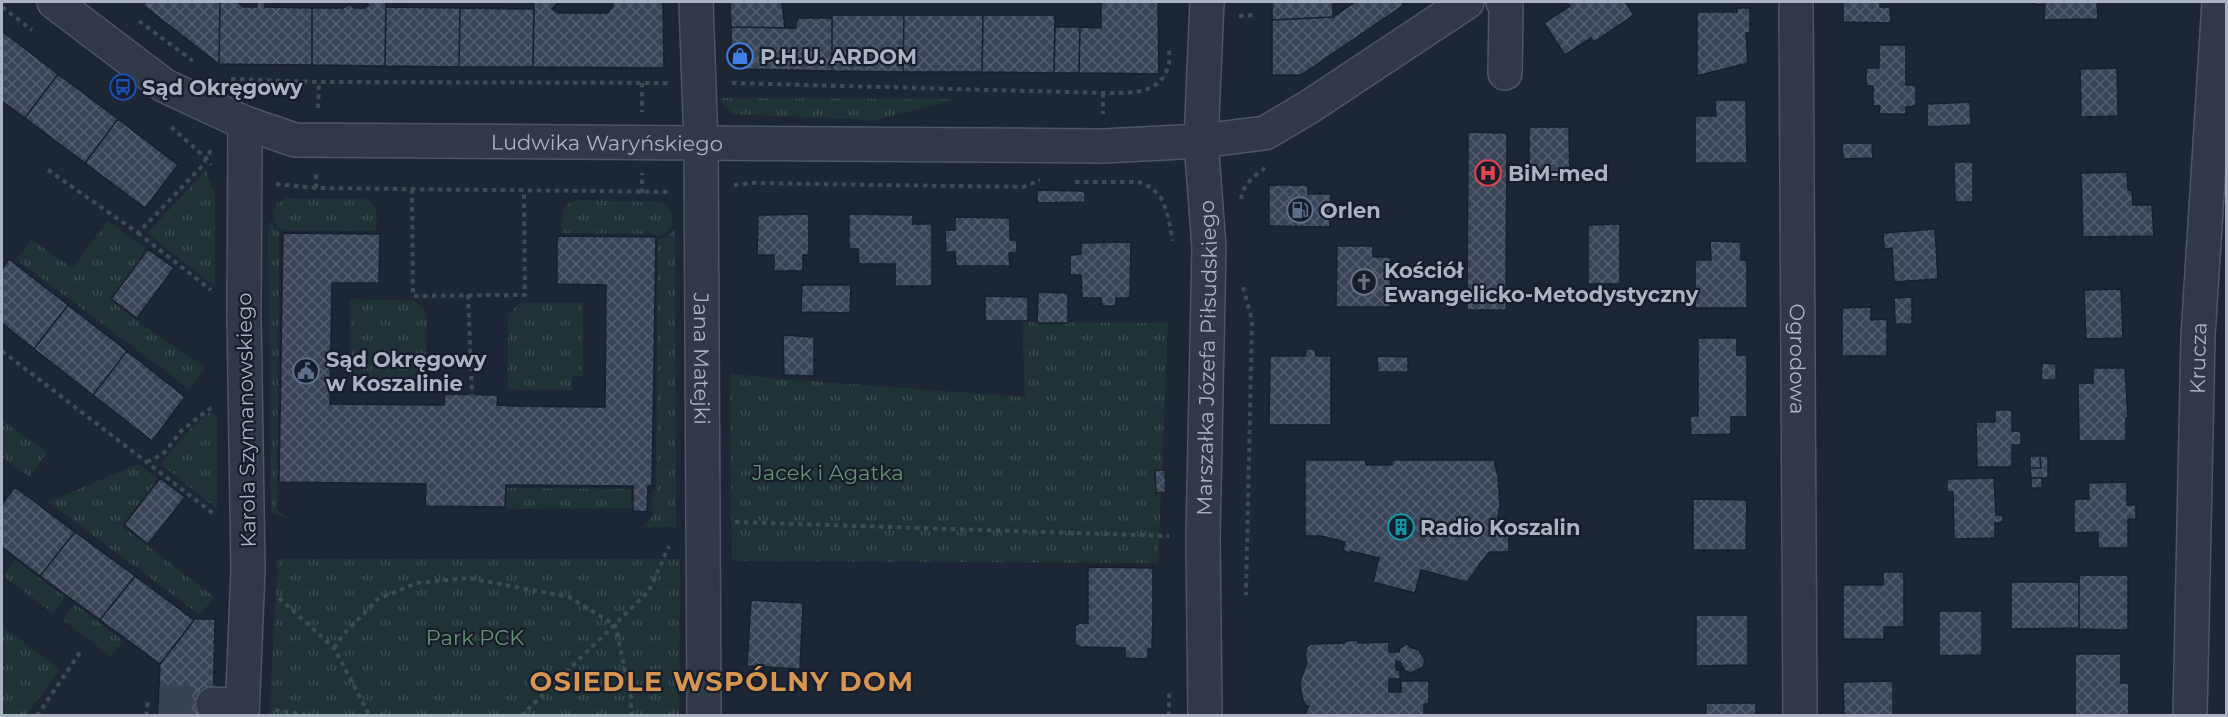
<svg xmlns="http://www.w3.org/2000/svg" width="2228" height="717" font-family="Montserrat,sans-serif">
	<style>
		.grass { fill: url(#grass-tufts) }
		.building { fill: url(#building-cross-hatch); stroke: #191f2c; stroke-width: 1.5 }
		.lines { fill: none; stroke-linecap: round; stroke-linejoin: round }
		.minor-tunnel { stroke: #394252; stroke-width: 33; stroke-dasharray: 33 16; stroke-linecap: butt }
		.minor-casing { stroke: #4e5564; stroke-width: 36 }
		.path { stroke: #3a4e51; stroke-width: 4; stroke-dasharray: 4.5 4.5; stroke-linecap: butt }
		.minor { stroke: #313846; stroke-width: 33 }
		.labels { text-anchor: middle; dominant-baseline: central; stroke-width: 4.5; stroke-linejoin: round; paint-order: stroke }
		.poi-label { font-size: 21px; font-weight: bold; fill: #aab2c4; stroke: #171d2a; text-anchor: start }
		.street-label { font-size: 21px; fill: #aab2c4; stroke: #171d2a }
		.park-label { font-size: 21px; fill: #629471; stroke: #171d2a }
		.district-label { font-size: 27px; font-weight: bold; letter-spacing: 1.5px; fill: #d79552; stroke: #171d2a }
	</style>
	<defs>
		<pattern id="grass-tufts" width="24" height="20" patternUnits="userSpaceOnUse" patternTransform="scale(1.5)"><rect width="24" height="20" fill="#1f3236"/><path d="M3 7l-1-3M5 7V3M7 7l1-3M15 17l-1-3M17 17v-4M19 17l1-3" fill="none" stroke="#3d4d51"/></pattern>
		<pattern id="building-cross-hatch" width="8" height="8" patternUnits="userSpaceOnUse" patternTransform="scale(1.5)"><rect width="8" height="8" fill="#394457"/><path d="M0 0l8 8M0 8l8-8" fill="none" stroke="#535d6e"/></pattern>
	</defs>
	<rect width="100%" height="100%" fill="#1d2635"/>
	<path class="grass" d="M 718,98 L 958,99 L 875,120 L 733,114 Z
		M 206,171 L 215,196 L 215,286 L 147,233 Z
		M 286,198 L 365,199 C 379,206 377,217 376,231 L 283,230 L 276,224 L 273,212 L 277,204 Z
		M 577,200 L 661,202 C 678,211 676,230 658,236 L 655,234 L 562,233 C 562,218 560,204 577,200 Z
		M 270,220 L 274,228 L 279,232 L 277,510 L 289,519 L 271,513 L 268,233 Z
		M 108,221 L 150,251 L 113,302 L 140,323 L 206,368 L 189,389 L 16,259 L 32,240 L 72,268 Z
		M 675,229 L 676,527 L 643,527 L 652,517 L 653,490 L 656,490 L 658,240 L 667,237 Z
		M 350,299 L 415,301 L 427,314 L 425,390 L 361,389 L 361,375 L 350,374 Z
		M 520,303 L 583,303 L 583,376 L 572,376 L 572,390 L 508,390 L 508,315 Z
		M 1022,322 L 1168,323 L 1158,563 L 732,561 L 730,373 L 768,378 L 1025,397 Z
		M 210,412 L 217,416 L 217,509 L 161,464 L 188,431 Z
		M 2,420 L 47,452 L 30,477 L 2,457 Z
		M 138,464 L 158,479 L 122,526 L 214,597 L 200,615 L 48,502 Z
		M 507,488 L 631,489 L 631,508 L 506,509 Z
		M 278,559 L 680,559 L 679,715 L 269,715 Z
		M 15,560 L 65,597 L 53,613 L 3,576 Z
		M 75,604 L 123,641 L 111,657 L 62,619 Z
		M 2,626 L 60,669 L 26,715 L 2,715 Z"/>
	<path class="building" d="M 146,2 L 220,2 L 219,64 L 143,5 Z
		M 220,2 L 238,2 L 243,7 L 257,7 L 257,2 L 265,2 L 265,7 L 312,8 L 312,65 L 219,64 Z
		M 365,2 L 386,2 L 385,66 L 312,65 L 312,8 L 343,8 L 350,4 L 354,8 L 365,8 L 369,5 Z
		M 534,2 L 558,2 L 552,9 L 558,13 L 607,13 L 613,6 L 612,2 L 663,2 L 664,68 L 533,67 Z
		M 730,2 L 782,2 L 785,28 L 731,27 Z
		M 1101,2 L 1158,2 L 1159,74 L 1079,73 L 1080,27 L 1101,28 Z
		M 1272,2 L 1339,2 L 1337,4 L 1333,4 L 1333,17 L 1272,20 Z
		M 1355,2 L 1401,2 L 1404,5 L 1301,75 L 1272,75 L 1272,20 L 1333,17 Z
		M 1566,2 L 1625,2 L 1634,15 L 1594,42 L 1591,38 L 1565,55 L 1544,23 L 1570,6 Z
		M 1843,2 L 1880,2 L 1880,7 L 1890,7 L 1891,23 L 1843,22 Z
		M 2036,2 L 2097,2 L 2098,19 L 2044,20 L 2045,4 L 2036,5 Z
		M 386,7 L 460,8 L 459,67 L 385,66 Z
		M 460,8 L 534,9 L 533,67 L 459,67 Z
		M 1737,8 L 1750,8 L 1750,33 L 1746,33 L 1748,63 L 1697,76 L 1697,12 L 1737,12 Z
		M 832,15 L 904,15 L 903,72 L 832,71 Z
		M 904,15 L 983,15 L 982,72 L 903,72 Z
		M 983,15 L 1055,15 L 1054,73 L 982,72 Z
		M 799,18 L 832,18 L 832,71 L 739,69 L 731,61 L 731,27 L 796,28 L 796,22 Z
		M 1055,27 L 1080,27 L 1079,73 L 1054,73 Z
		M 2,31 L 58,74 L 25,118 L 2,101 Z
		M 1879,45 L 1906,45 L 1906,85 L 1916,85 L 1916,106 L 1906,107 L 1906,114 L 1879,114 L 1880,106 L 1873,106 L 1873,86 L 1866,86 L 1866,68 L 1879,68 Z
		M 2117,68 L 2118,116 L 2081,117 L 2080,69 Z
		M 58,74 L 118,119 L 85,163 L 25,118 Z
		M 1715,100 L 1746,100 L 1747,163 L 1695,163 L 1695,116 L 1716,116 Z
		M 1970,102 L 1971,125 L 1927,127 L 1927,104 Z
		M 118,119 L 178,165 L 145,208 L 85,163 Z
		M 1529,127 L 1569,127 L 1570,181 L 1529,181 Z
		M 1468,132 L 1507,133 L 1506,310 L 1467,310 Z
		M 1842,143 L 1872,143 L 1873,158 L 1843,159 Z
		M 1954,162 L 1973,162 L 1973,202 L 1955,202 Z
		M 2127,172 L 2128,190 L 2132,190 L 2133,205 L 2152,205 L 2154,236 L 2083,237 L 2081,173 Z
		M 1269,185 L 1308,185 L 1308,194 L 1331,194 L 1330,227 L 1269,226 Z
		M 1037,190 L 1085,191 L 1085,202 L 1037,203 Z
		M 809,214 L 809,255 L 803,255 L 803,271 L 774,271 L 774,255 L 757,255 L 758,215 Z
		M 849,214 L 913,215 L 913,224 L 932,224 L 932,286 L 895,286 L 895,264 L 859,264 L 858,249 L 849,249 Z
		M 955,217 L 1010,218 L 1010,240 L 1017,240 L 1017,253 L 1009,253 L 1010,266 L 956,266 L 955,252 L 946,252 L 945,230 L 955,230 Z
		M 1620,224 L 1620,284 L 1588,284 L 1588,225 Z
		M 1935,229 L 1938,279 L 1894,282 L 1892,248 L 1884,249 L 1883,233 Z
		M 283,233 L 380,234 L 379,283 L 332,283 L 330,404 L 444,405 L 445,394 L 498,395 L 497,405 L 513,406 L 605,407 L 606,285 L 557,284 L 557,236 L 656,237 L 652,486 L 648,486 L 647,512 L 633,511 L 633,486 L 506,485 L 505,507 L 425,506 L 426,484 L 279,482 Z
		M 1710,241 L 1741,242 L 1741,260 L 1747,260 L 1747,308 L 1695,308 L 1695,260 L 1711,260 Z
		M 1131,242 L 1130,298 L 1116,298 L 1116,306 L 1102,306 L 1101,298 L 1082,298 L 1081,275 L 1070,275 L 1070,255 L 1081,254 L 1081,243 Z
		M 1337,246 L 1373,246 L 1373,257 L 1391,257 L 1391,307 L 1336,307 Z
		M 148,249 L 174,268 L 137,318 L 111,299 Z
		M 9,259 L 68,305 L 34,349 L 2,323 L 2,269 Z
		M 802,285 L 851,285 L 850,313 L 801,312 Z
		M 2121,289 L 2123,338 L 2086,339 L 2084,290 Z
		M 1038,292 L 1068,293 L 1068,323 L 1037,323 Z
		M 985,296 L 1028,297 L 1028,321 L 985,321 Z
		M 1912,297 L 1912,324 L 1895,324 L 1894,298 Z
		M 68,305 L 127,351 L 93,395 L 34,349 Z
		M 1871,307 L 1871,320 L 1887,319 L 1887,356 L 1842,356 L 1842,308 Z
		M 783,335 L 814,337 L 814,376 L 784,375 Z
		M 1698,338 L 1737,338 L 1737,355 L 1747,355 L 1747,417 L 1731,417 L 1731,434 L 1691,435 L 1690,416 L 1698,416 Z
		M 1306,349 L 1315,349 L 1316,356 L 1331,356 L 1331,425 L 1269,425 L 1270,356 L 1305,356 Z
		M 127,351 L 185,397 L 152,441 L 93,395 Z
		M 1377,356 L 1408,357 L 1408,372 L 1378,372 Z
		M 2042,363 L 2056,364 L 2056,380 L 2041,380 Z
		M 2093,368 L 2125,368 L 2128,418 L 2126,418 L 2126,441 L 2079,441 L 2078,383 L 2093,383 Z
		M 1995,410 L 2012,410 L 2012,431 L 2021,431 L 2021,445 L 2012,445 L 2012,467 L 1977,467 L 1976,422 L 1995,422 Z
		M 2030,456 L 2040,456 L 2041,468 L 2030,468 Z
		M 2040,456 L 2048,456 L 2048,478 L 2031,478 L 2030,468 L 2041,468 Z
		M 1305,460 L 1366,460 L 1366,465 L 1392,465 L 1392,460 L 1494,460 L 1498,476 L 1500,505 L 1495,533 L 1509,533 L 1509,552 L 1489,552 L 1467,582 L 1421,570 L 1415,593 L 1373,582 L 1379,558 L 1351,551 L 1350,553 L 1348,553 L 1343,550 L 1345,542 L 1321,536 L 1305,536 Z
		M 1155,470 L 1165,470 L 1166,492 L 1156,493 Z
		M 160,478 L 185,497 L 148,544 L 124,525 Z
		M 1994,478 L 1996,515 L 2003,515 L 2003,522 L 1995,523 L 1995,538 L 1954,539 L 1953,492 L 1947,492 L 1947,479 Z
		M 2031,478 L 2042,478 L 2042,488 L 2031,488 Z
		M 2127,482 L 2127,505 L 2136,505 L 2136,519 L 2128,519 L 2128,548 L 2098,548 L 2098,532 L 2074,533 L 2074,499 L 2089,499 L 2088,483 Z
		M 15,487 L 75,532 L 40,576 L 2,547 L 2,504 Z
		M 1693,499 L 1747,500 L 1746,550 L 1693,550 Z
		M 75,532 L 135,576 L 100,620 L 40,576 Z
		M 1088,567 L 1153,568 L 1153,618 L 1152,649 L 1148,649 L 1148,659 L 1125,658 L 1125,648 L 1080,647 L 1075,644 L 1075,626 L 1080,623 L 1088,623 Z
		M 1883,572 L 1904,572 L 1904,627 L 1884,627 L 1884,639 L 1843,639 L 1843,585 L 1883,585 Z
		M 2079,575 L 2128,575 L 2128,630 L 2079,629 Z
		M 135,576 L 194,620 L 160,664 L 100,620 Z
		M 2011,582 L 2079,582 L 2079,628 L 2011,629 Z
		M 751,600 L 803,603 L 800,669 L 747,666 Z
		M 1939,611 L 1982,611 L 1982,655 L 1939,656 Z
		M 1696,615 L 1748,615 L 1748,665 L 1696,666 Z
		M 195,619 L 215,619 L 213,716 L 158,714 L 160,664 Z
		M 1357,640 L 1359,643 L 1389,642 L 1389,652 L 1399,652 L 1400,648 L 1407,644 L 1410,647 L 1419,650 L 1425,660 L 1423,667 L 1411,673 L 1405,671 L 1400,662 L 1396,661 L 1396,670 L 1400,670 L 1400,679 L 1389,679 L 1389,692 L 1401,692 L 1401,681 L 1429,681 L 1429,704 L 1424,704 L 1424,716 L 1304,716 L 1309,706 L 1306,706 L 1302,698 L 1300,682 L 1307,662 L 1305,655 L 1307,647 L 1311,644 L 1344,643 L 1346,641 Z
		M 2075,654 L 2121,654 L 2121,683 L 2129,683 L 2129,716 L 2075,716 Z
		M 1893,681 L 1893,716 L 1844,716 L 1843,682 Z
		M 1706,703 L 1756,703 L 1756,716 L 1706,716 Z"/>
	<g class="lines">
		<path class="minor-tunnel" d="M 159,701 L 213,704"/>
		<g class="minor-casing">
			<g id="minor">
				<path id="s1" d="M 54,2 L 165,86 L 245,123 L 295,140 L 1103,146 L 1201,141 L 1265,133 L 1309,107 L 1467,2"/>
				<path id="s2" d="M 696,2 L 701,145 L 704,716"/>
				<path d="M 1503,2 L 1506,7 L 1505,73"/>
				<path id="s3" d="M 1796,2 L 1800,716"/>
				<path d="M 213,704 L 242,706"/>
				<path d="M 242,716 L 248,570 L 244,316 L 245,123"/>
				<path id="s4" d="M 1205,716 L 1203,537 L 1209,247 L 1201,141 L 1207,2"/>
				<path id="s5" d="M 2190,716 L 2198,336 L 2219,2"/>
			</g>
		</g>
		<path class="path" d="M 2,7 L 32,30
			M 1239,16 L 1257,15
			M 139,21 L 193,61
			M 231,79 L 319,82 L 668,83
			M 642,83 L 642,112
			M 732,83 L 1103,93 C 1125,93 1160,96 1168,67 C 1170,61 1169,54 1169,48
			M 1103,93 L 1103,114
			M 318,108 L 319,82
			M 171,127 L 206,158 L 211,165
			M 48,170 L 138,233 L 202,166 L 211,150
			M 1075,182 L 1139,182 L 1152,188 L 1161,198 L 1167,212 L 1173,241
			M 276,184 L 316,188 L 670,192
			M 734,185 L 751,183 L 1023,187 L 1040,180
			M 316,188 L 316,172
			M 412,189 L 413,296 L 525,295 L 524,191
			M 642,193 L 642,173
			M 1241,199 C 1243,184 1255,175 1267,167
			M 138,233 L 211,290
			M 1243,287 L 1252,320 L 1246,595
			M 468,295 L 472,395
			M 2,351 L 214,514
			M 147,462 L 163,454 L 182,430 L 212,407
			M 735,522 L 1169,536
			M 279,598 L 334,648 L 370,716
			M 334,648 L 343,635 L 378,599 L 417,583 L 468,578 L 569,597 L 615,625 L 631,697 L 631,716
			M 275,710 L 313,716
			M 37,716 L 81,651
			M 146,716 L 148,700
			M 521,716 L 649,591 L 669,546
			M 1169,716 L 1169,692"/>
		<use href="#minor" class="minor"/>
	</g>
	<defs>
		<g id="shop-ring" transform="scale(1.35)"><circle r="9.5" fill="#171d2a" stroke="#3f7fe0" stroke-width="1.5"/><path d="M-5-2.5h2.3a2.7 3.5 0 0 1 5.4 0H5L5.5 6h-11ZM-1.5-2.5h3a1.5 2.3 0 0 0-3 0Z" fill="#3f7fe0"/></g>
		<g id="bus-ring" transform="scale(1.35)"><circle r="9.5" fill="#171d2a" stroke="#1a4fb4" stroke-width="1.5"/><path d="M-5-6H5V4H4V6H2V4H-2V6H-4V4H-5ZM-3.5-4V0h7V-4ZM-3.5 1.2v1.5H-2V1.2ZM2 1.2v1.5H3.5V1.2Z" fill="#1a4fb4"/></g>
		<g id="hospital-ring" transform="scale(1.35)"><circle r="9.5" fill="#171d2a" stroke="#e0444e" stroke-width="1.5"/><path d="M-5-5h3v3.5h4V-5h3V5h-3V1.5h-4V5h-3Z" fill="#e0444e"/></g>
		<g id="fuel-ring" transform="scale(1.35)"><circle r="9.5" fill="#171d2a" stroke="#5c6f8a" stroke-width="1.5"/><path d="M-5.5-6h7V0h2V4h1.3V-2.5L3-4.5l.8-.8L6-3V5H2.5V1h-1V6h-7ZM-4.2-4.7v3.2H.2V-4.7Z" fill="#5c6f8a"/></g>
		<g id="church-ring" transform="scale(1.35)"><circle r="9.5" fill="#171d2a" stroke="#6b7280" stroke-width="1.5"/><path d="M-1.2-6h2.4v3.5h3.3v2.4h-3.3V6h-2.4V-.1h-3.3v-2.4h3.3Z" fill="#6b7280"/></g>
		<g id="civic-ring" transform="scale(1.35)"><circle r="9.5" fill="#171d2a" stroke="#5c6f8a" stroke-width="1.5"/><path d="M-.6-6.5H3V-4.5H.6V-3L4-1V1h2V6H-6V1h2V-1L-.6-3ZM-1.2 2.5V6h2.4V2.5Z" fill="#5c6f8a"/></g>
		<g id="building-ring" transform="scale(1.35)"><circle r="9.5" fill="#171d2a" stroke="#0f9aa8" stroke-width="1.5"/><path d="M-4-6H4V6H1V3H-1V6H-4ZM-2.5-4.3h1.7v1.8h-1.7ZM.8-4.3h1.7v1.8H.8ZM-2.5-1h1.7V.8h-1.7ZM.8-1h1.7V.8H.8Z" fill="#0f9aa8"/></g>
	</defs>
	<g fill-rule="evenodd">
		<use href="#shop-ring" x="740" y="56"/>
		<use href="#bus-ring" x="123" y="87"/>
		<use href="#hospital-ring" x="1488" y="173"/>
		<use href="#fuel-ring" x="1300" y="210"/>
		<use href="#church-ring" x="1364" y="282"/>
		<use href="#civic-ring" x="306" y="371"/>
		<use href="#building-ring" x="1401" y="527"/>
	</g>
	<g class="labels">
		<g class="poi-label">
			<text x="760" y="56">P.H.U. ARDOM</text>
			<text x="142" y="87">Sąd Okręgowy</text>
			<text x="1508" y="173">BiM-med</text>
			<text x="1320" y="210">Orlen</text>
			<text x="1384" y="270">Kościół<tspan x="1384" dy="24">Ewangelicko-Metodystyczny</tspan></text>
			<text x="326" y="359">Sąd Okręgowy<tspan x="326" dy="24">w Koszalinie</tspan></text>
			<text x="1420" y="527">Radio Koszalin</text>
		</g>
		<g class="street-label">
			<text stroke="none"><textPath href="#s1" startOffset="592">Ludwika Waryńskiego</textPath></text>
			<text stroke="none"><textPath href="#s2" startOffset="357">Jana Matejki</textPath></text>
			<text stroke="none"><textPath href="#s4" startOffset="358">Marszałka Józefa Piłsudskiego</textPath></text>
			<text stroke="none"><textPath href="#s5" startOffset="358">Krucza</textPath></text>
			<text stroke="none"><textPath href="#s3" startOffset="357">Ogrodowa</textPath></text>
			<text transform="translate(246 420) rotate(-91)">Karola Szymanowskiego</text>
		</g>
		<g class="park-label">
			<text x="828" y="472">Jacek i Agatka</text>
			<text x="475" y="637">Park PCK</text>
		</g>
		<g class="district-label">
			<text x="722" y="681">OSIEDLE WSPÓLNY DOM</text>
		</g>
	</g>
	<rect width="2228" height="717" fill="none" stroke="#aab2c4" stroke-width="6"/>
</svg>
